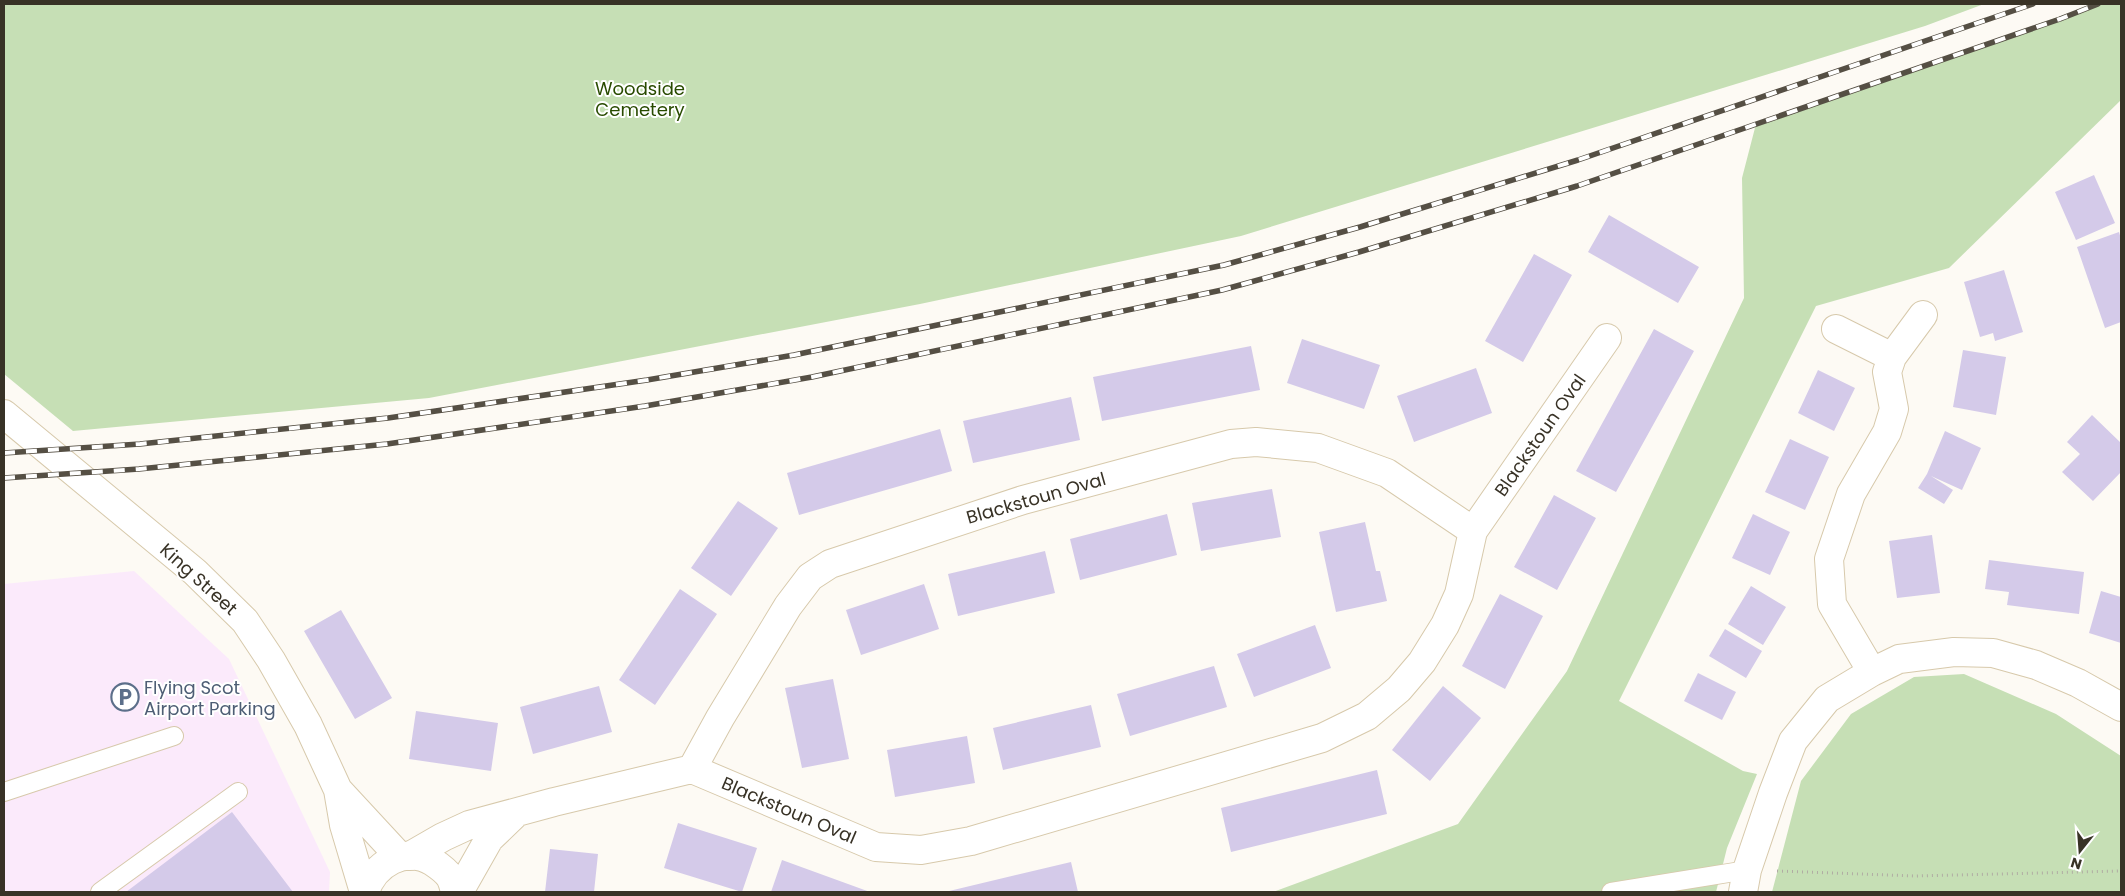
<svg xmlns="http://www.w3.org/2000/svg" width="2125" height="896" font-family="Poppins,sans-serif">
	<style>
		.industrial { fill: #fbeafb }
		.green { fill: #c6dfb5 }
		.building { fill: #d4cae9 }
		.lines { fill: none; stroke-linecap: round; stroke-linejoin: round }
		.service-casing { stroke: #d7c9ab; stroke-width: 20 }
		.minor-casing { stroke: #d7c9ab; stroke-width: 30 }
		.tertiary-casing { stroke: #d7c9ab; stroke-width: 30 }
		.path { stroke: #b0aca3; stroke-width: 3; stroke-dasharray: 1 4; stroke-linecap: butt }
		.service { stroke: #fff; stroke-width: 18 }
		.minor { stroke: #fff; stroke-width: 28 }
		.tertiary { stroke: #fff; stroke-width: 28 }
		.rail-casing { stroke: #554f44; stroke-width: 5.5 }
		.rail { stroke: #fff; stroke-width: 4; stroke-dasharray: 11; stroke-linecap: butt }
		.labels { text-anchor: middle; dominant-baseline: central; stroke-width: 4; stroke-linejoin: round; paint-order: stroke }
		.park-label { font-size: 18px; fill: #294b00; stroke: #fff }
		.street-label { font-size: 18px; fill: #383226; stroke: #fff }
		.service-label { font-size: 18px; fill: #4e5e75; stroke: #fff; text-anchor: start }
	</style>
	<rect width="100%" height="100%" fill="#fdfaf4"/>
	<path class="industrial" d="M 134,571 L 229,659 L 330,872 L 329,892 L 4,892 L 4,584 Z"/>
	<path class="green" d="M 4,4 L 1984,4 L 1925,26 L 1241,236 L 920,304 L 429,398 L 73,431 L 4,374 Z
		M 2095,4 L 2121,4 L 2121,100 L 1949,268 L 1816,306 L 1619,701 L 1743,771 L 1757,774 L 1727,848 L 1716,892 L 1273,892 L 1458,824 L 1567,671 L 1744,298 L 1742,178 L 1756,124 Z
		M 1964,674 L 2056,714 L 2121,756 L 2121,892 L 1772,892 L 1801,781 L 1851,714 L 1914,677 Z"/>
	<path class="building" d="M 2094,175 L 2115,223 L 2076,240 L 2055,192 Z
		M 1609,215 L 1699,267 L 1678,303 L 1588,252 Z
		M 2119,232 L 2121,239 L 2121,322 L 2105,328 L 2077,247 Z
		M 1534,254 L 1572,275 L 1523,362 L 1485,341 Z
		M 2004,270 L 2023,332 L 1995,341 L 1993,333 L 1980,337 L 1964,282 Z
		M 1654,329 L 1694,351 L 1616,492 L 1576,471 Z
		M 1302,339 L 1380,365 L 1364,409 L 1287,383 Z
		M 1251,346 L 1260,390 L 1102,421 L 1093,377 Z
		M 1963,350 L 2006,357 L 1996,415 L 1953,407 Z
		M 1476,368 L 1492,413 L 1414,442 L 1397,396 Z
		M 1818,370 L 1855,388 L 1834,431 L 1798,413 Z
		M 1071,397 L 1080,440 L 973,463 L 963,421 Z
		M 2092,415 L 2121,443 L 2121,472 L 2093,501 L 2062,472 L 2080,454 L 2067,442 Z
		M 940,429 L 952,471 L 799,515 L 787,473 Z
		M 1945,431 L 1981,448 L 1962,490 L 1931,476 L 1953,490 L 1944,504 L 1918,488 L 1927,474 Z
		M 1790,439 L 1829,457 L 1805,510 L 1765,492 Z
		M 1272,489 L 1281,537 L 1201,551 L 1192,503 Z
		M 1554,495 L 1596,518 L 1557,590 L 1514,567 Z
		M 738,501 L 778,528 L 731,596 L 691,568 Z
		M 1167,514 L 1177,555 L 1080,580 L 1070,539 Z
		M 1753,514 L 1790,532 L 1770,575 L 1732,558 Z
		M 1365,522 L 1376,571 L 1380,571 L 1387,601 L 1336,612 L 1319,532 Z
		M 1932,535 L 1940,593 L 1897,598 L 1889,541 Z
		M 1045,551 L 1055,593 L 958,616 L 948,574 Z
		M 1989,560 L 2084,572 L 2079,614 L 2007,605 L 2009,592 L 1985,589 Z
		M 924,584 L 939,629 L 861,655 L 846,610 Z
		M 1751,586 L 1786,607 L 1763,645 L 1728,624 Z
		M 680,589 L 717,614 L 655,705 L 619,680 Z
		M 2101,591 L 2121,597 L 2121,643 L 2089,633 Z
		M 1500,594 L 1543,616 L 1505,689 L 1462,666 Z
		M 341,610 L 392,698 L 355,719 L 304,631 Z
		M 1315,625 L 1331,668 L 1254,697 L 1237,654 Z
		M 1725,629 L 1762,651 L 1746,678 L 1709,656 Z
		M 1214,666 L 1227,707 L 1130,736 L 1117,694 Z
		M 1698,673 L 1736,692 L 1722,720 L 1684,701 Z
		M 833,679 L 849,759 L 802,768 L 785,688 Z
		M 599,686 L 612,732 L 533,754 L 520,707 Z
		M 1443,686 L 1481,718 L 1430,781 L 1392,750 Z
		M 1091,705 L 1101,747 L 1003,770 L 993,728 Z
		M 416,711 L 498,723 L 491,771 L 409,759 Z
		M 967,736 L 975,783 L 895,797 L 887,750 Z
		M 1377,770 L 1387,814 L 1231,852 L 1221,808 Z
		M 232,812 L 293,892 L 126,892 Z
		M 678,823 L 757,848 L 742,892 L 664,868 Z
		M 550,849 L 598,854 L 594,892 L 545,892 Z
		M 782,860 L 870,892 L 771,892 Z
		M 1071,862 L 1078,892 L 945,892 Z"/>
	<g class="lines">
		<g class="service-casing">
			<path id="service" d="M 4,792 L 174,736
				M 100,892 L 238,792
				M 1611,892 L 1747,870"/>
		</g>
		<g class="minor-casing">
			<path id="minor" d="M 1836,329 L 1892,357
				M 1872,672 L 1832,604 L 1829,559 L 1851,494 L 1887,432 L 1894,409 L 1887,372 L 1892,357 L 1923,315
				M 692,769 L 720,718 L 788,606 L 810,577 L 830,564 L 1023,500 L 1231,444 L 1256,442 L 1318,448 L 1387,473 L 1473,531
				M 410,856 L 443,837 L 469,825 L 554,802 L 692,769 L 876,847 L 921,850 L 971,841 L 1322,738 L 1367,716 L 1399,689 L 1422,662 L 1445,625 L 1459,594 L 1473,531 L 1607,338
				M 459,892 L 489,839 L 514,815
				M 1743,892 L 1747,870 L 1773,793 L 1793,741 L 1827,699 L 1872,672 L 1899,659 L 1954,652 L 1993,653 L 2036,665 L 2078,683 L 2121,707"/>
		</g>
		<g class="tertiary-casing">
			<path id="tertiary" d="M 4,414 L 195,572 L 245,621 L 271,660 L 308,725 L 338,790 L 344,825 L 364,892
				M 338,790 L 400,857
				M 365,892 C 374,864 405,845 433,862 C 439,866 446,871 450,877 C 453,882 454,888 455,892"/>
		</g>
		<path class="path" d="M 1777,871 L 1916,876 L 2121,871"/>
		<use href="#service" class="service"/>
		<use href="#minor" class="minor"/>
		<use href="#tertiary" class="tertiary"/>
		<g class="rail-casing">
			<path id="rail" d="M 4,453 L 140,444 L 388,418 L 647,380 L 794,355 L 1224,265 L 1360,227 L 1578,160 L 2033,4
				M 4,478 L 139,469 L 387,444 L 645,406 L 812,377 L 1222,290 L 1359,252 L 1577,186 L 2060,19 L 2098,4"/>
		</g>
		<use href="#rail" class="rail"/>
	</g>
	<defs>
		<g id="parking-ring" transform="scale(1.4375)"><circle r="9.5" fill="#fff" stroke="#5c6f8a" stroke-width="1.5"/><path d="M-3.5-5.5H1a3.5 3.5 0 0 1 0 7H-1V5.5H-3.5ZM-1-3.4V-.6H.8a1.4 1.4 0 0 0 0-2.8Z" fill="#5c6f8a"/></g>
	</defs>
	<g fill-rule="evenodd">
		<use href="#parking-ring" x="125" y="697"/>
	</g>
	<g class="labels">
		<g class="park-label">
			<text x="640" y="88">Woodside<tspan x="640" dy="21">Cemetery</tspan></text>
		</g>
		<g class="street-label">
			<text transform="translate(1540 435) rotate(-55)">Blackstoun Oval</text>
			<text transform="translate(1036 498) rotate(-16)">Blackstoun Oval</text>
			<text transform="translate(199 579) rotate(42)">King Street</text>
			<text transform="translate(789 810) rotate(23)">Blackstoun Oval</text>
		</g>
		<g class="service-label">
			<text x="144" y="687">Flying Scot<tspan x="144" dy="21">Airport Parking</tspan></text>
		</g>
	</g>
	<rect width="2125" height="896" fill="none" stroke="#383226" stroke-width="10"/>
	<g transform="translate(2080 851) rotate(197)" stroke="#ffffff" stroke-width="4" paint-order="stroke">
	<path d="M0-4L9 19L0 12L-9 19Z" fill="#383226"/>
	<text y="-8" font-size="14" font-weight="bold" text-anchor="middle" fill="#383226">N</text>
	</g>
</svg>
